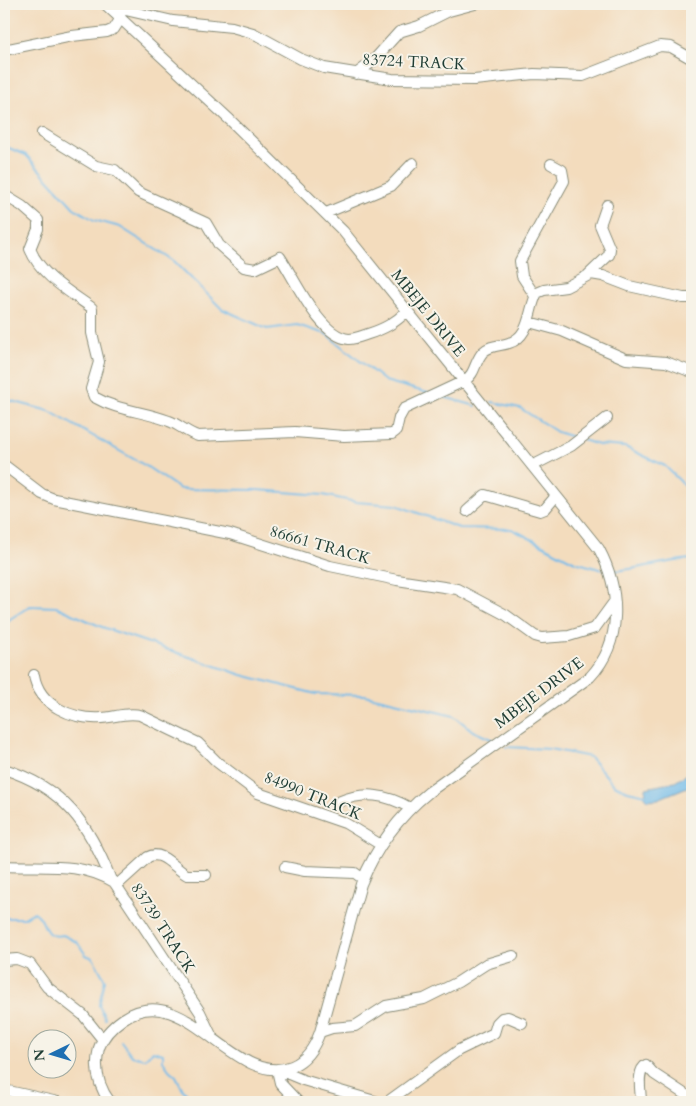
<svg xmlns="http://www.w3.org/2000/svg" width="696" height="1106" font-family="Cardo,serif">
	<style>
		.water { fill: #71bbea; stroke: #487c8f }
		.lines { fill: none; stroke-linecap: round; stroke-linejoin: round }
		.stream { stroke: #71bbea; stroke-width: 2 }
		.minor-casing { stroke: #898c78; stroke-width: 12 }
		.minor { stroke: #fff; stroke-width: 10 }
		.labels { text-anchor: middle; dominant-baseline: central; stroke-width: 4; stroke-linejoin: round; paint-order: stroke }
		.street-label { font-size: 16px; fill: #1f3d34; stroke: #f7f3e8 }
	</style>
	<rect width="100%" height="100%" fill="#f7f3e8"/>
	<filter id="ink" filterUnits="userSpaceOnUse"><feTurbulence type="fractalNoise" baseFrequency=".02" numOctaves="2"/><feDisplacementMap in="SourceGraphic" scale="10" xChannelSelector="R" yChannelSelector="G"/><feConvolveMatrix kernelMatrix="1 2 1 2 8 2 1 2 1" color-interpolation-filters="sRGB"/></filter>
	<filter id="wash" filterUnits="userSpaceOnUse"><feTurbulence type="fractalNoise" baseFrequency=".0096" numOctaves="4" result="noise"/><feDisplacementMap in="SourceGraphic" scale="20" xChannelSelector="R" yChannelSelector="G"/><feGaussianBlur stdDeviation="1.12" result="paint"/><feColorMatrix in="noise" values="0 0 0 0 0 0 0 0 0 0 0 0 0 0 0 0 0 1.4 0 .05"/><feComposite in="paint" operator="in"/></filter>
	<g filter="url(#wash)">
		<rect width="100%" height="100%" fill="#f3dcbd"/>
		<path class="water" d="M 692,771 L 692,785 L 658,799 L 648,800 L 645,797 L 646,788 L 675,782 Z"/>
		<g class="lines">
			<path class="stream" d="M 4,146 L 26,155 L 74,208 L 94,220 L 120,227 L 174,261 L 222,309 L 267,329 L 297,325 L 326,334 L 385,381 L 428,393
				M 440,396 L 476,406
				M 4,399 L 49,411 L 146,466 L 180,489 L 257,490 L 323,495 L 356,502 L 396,505 L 459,528 L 512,529 L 575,562 L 603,570
				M 492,402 L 520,408 L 557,432 L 576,438
				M 583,440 L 599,445 L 625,447 L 665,466 L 692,493
				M 613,571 C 640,569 665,561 692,559
				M 4,627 L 10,619 L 30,606 L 57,607 L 102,627 L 242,675 L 316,694 L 365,695 L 454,716 L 473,731 L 493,740
				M 506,747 L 550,749 L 590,757 L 614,785 L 628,791 L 646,795
				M 4,918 L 24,918 L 34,912 C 48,919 40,940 63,935 L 77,942 L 86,955 L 93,958 L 105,980 L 99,1005 L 105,1019
				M 121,1041 L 132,1056 L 145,1059 L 153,1051 L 163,1054 L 163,1061 L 169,1070 L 176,1076 L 183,1090 L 196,1102"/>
		</g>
	</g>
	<g filter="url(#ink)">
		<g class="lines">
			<g class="minor-casing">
				<path id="minor" d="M 105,4 L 230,120 L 343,231 L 599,549 C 621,590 623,642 590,677 L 429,792 C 398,817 376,847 361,884 L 320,1032 C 315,1046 307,1060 292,1066 C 234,1090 185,976 123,1019 C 113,1026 103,1036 99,1048 C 94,1068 98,1086 110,1102
					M 108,6 L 173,21 L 232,27 L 253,33 L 301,59 L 324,68 L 392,79 L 474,80 L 534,74 L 583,76 L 660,46 L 671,47 L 692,59
					M 4,50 L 72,36 L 107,32 L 114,29 L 121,18
					M 356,74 L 372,62 L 399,32 L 419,26 L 449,11 L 475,4
					M 42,133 L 96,166 L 115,170 L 138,192 L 206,223 L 219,245 L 244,267 L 255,269 L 280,257 C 295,279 320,337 349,339 C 355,339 362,336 368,334 C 384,329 395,323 407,311
					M 4,195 L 22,206 L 38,220 L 38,229 L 30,249 C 41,276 70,292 92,308 L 92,333 L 99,362 L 91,389 L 94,397 C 118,411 144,411 169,421 C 180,425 187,433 198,436 L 295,432 L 344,436 L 392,434 L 396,431 L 399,418 L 404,409 L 464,381 C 476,374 474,362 483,352 C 490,345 500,346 509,343 C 531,336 528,310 537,293 L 544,290 L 566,287 L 591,274 L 603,276 L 629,286 L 683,298 L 692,298
					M 326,213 L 391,186 L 413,163
					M 588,275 L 609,255 L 610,249 L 600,225 L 607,205
					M 535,296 L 522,276 L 520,261 L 564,181 L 562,170 L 551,164
					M 529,322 L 562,331 L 626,359 L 666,362 L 692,372
					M 4,465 L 42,494 L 54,499 L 230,534 L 330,566 L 397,580 L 457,589 L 506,615 L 535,636 L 542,638 L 569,636 L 595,628 L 614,602
					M 532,466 L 571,446 L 607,418
					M 467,511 L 485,495 L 540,511 L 545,509 L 556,496
					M 34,675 C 39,706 73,720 102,718 C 115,717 127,712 140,715 L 198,743 L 217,762 L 258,793 L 345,823 L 381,845
					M 4,769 C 64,788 89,824 111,880
					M 338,802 C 364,791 386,794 410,808
					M 4,866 C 42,868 80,861 114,882 L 200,1012 L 212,1037
					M 285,867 L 305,871 L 355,873 L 363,879
					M 117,885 L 148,857 C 162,849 175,869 187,875 L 206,875
					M 4,960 L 17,959 L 30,964 L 47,987 L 83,1015 L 103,1040
					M 320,1032 L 332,1028 L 355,1026 L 386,1006 L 424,999 L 458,982 L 486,964 L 513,956
					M 277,1070 L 280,1083 L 298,1102
					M 279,1070 L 303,1080 L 378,1102
					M 4,1090 L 58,1102
					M 387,1102 L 459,1050 L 494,1033 L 497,1023 L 502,1018 L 508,1017 L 522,1023
					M 641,1102 C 641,1091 636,1071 646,1065 L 654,1074 L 692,1099"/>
			</g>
			<use href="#minor" class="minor"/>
		</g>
	</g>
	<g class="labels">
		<g class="street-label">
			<text transform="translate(414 62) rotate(3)">83724 TRACK</text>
			<text transform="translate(428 313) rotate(51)">MBEJE DRIVE</text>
			<text transform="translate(320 545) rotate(16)">86661 TRACK</text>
			<text transform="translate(539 693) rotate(-37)">MBEJE DRIVE</text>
			<text transform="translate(313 796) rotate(22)">84990 TRACK</text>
			<text transform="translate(163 928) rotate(57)">83739 TRACK</text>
		</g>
	</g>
	<rect width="696" height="1106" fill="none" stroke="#f7f3e8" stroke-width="20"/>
	<g transform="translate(52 1054) rotate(265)"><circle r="24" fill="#f7f3e8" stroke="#a1aaa0"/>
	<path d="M0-4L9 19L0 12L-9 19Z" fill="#1f6fb2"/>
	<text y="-8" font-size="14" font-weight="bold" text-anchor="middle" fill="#1f3d34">N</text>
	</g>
</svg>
